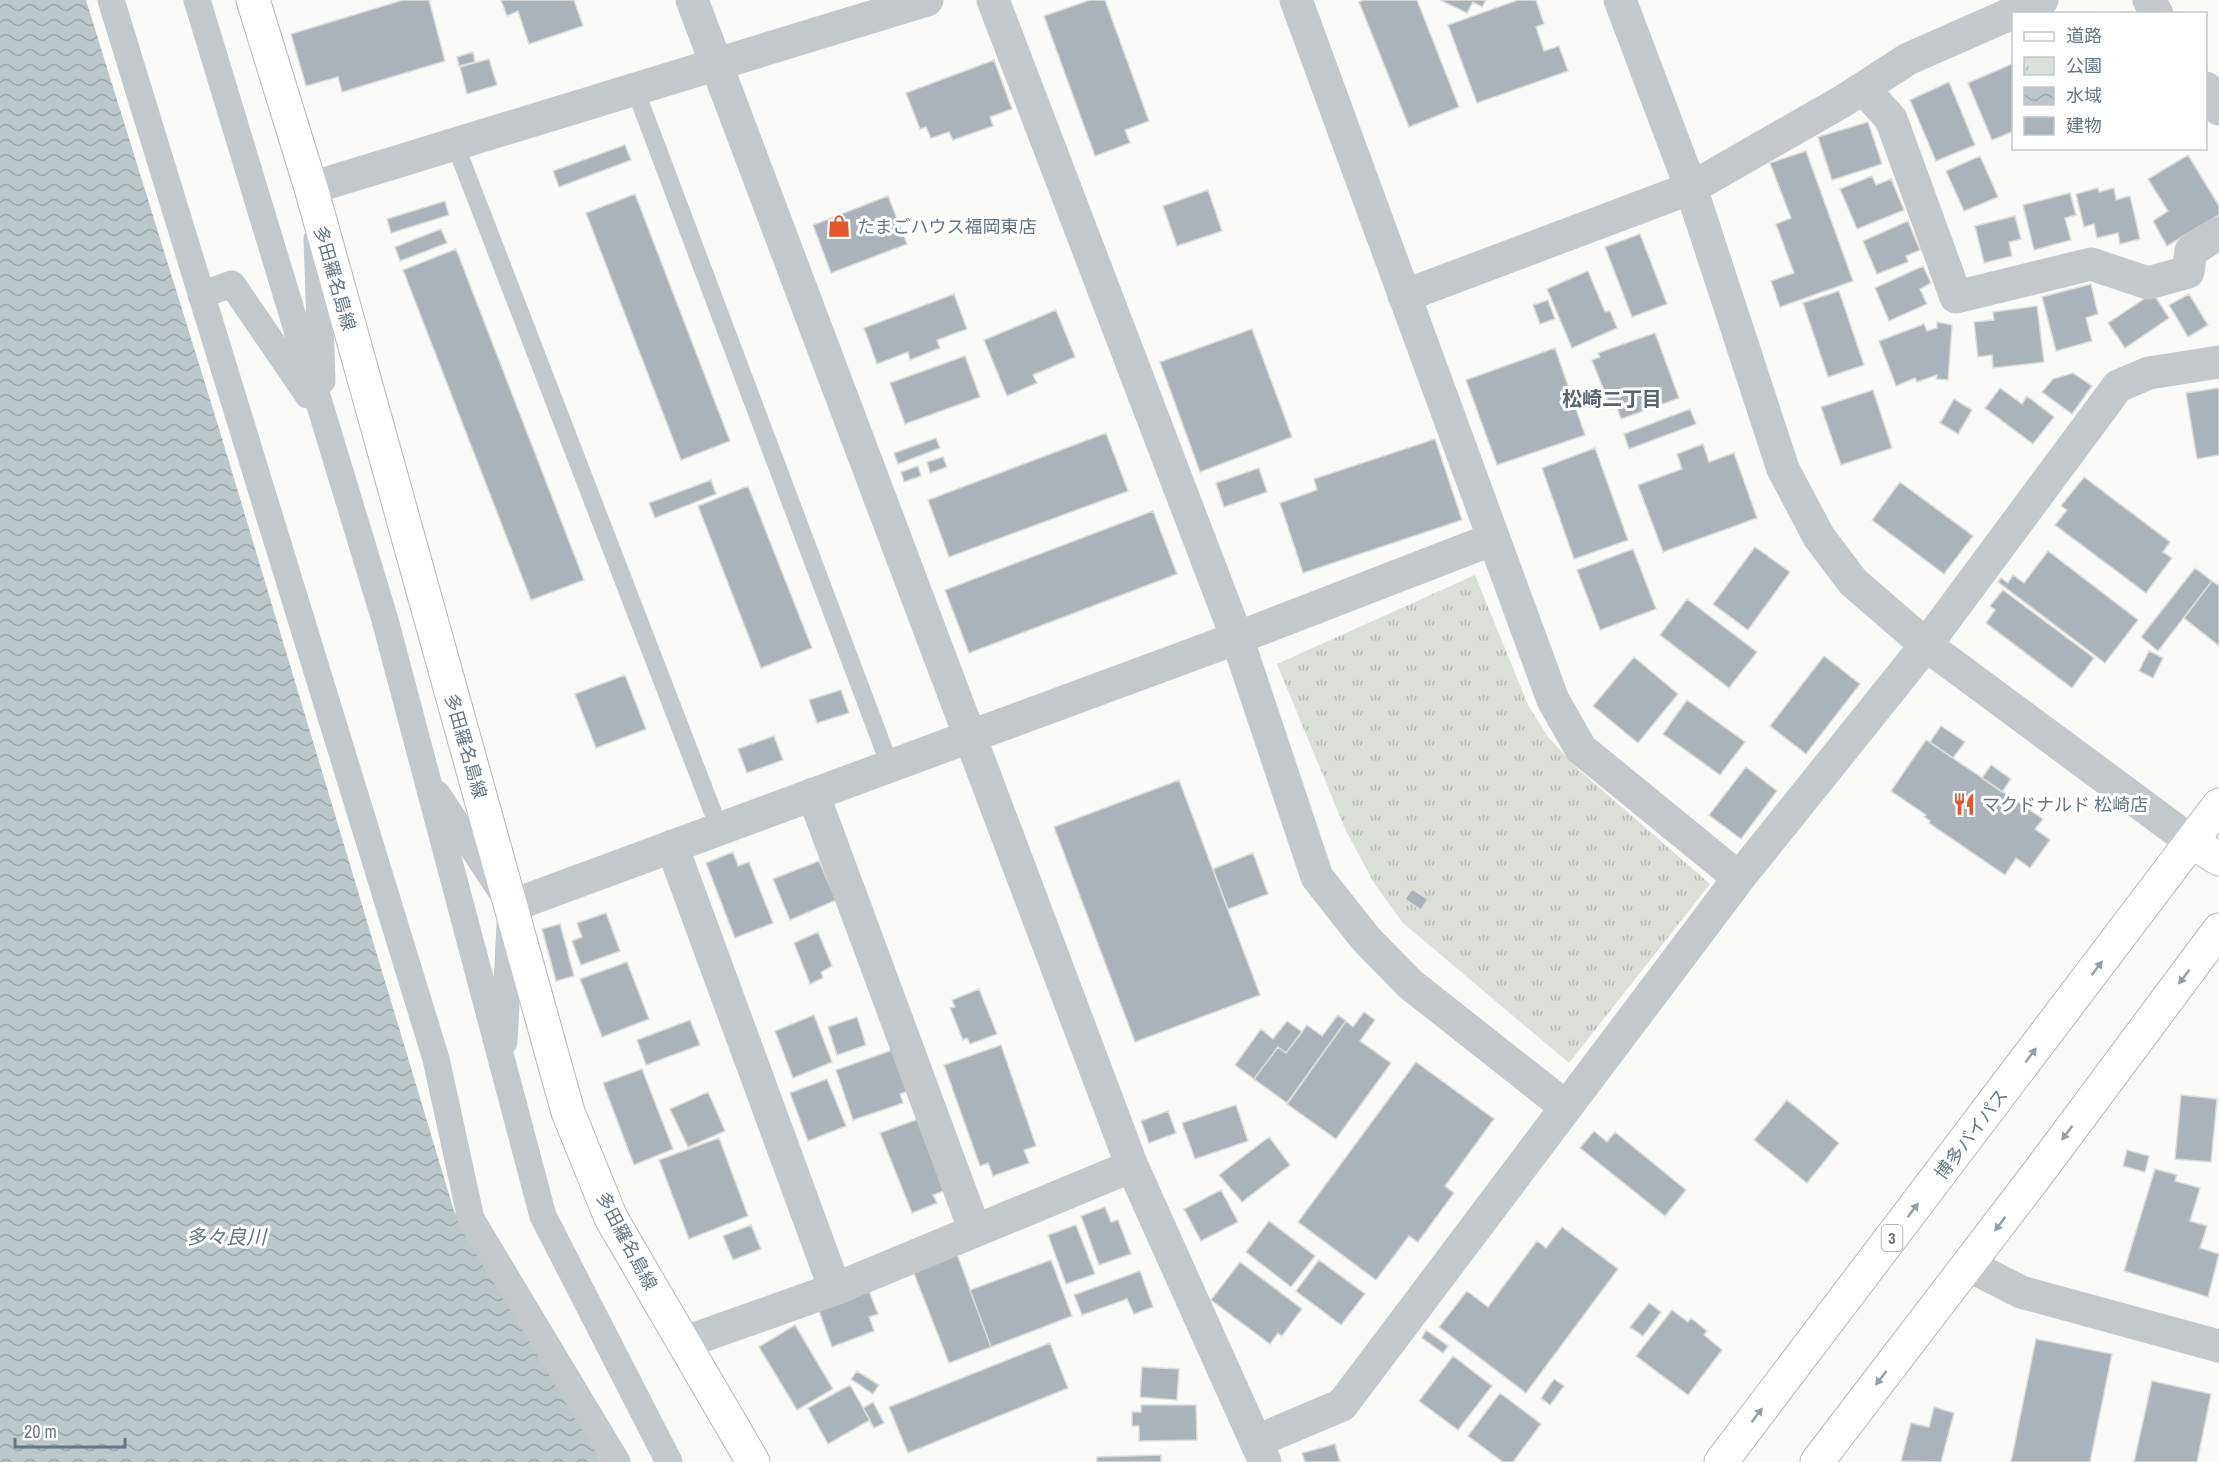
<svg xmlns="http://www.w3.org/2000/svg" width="2219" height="1462" font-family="'Archivo Narrow','Noto Sans JP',sans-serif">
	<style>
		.park { fill: url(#park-tufts) }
		.water { fill: url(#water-waves) }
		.building { fill: #aab3b9; stroke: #dcdcda; stroke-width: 1.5 }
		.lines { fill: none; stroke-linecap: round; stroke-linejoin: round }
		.secondary-casing { stroke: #b3babf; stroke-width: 35 }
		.trunk-casing { stroke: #b4b9bd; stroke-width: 35 }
		.service { stroke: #c3c8cc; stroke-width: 18 }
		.pedestrian { stroke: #c3c8cc; stroke-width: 27 }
		.minor { stroke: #c3c8cc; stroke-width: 33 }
		.tertiary { stroke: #c3c8cc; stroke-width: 33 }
		.secondary { stroke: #fff; stroke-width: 33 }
		.trunk { stroke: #fff; stroke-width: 33 }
		.oneway { fill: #939fa8 }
		.labels { text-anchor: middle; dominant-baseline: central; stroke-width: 6; stroke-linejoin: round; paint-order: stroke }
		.shield { fill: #fff; stroke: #939fa8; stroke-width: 1.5 }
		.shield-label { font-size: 16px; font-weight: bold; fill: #657683 }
		.poi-label { font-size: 18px; fill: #657683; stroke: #fff; text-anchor: start }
		.street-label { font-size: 18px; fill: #657683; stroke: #fff }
		.neighbourhood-label { font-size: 20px; font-weight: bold; fill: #57646e; stroke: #fff }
		.water-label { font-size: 20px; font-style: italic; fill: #60757c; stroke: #fff }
	</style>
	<defs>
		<pattern id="park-tufts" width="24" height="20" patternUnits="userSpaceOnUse" patternTransform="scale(1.5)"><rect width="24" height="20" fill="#dadfd7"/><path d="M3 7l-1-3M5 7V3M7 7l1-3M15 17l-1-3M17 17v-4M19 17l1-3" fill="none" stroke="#b4b9b4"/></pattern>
		<pattern id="water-waves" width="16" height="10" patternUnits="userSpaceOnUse" patternTransform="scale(1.5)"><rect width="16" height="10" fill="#bbc7cb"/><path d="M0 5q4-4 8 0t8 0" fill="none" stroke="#9ca6aa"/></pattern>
	</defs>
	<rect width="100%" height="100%" fill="#fafaf8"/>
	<path class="park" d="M 1475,575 L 1528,705 L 1548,737 L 1578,769 L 1710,884 L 1569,1063 L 1403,923 L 1374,883 L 1346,831 L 1277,664 Z"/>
	<path class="water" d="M 0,0 L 86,0 L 217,422 L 454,1211 L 588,1435 L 601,1462 L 0,1462 Z"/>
	<path class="building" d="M 403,0 L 429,0 L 445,61 L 342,92 L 338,77 L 306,86 L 291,34 Z
		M 501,0 L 574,0 L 583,26 L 529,44 L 518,11 L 507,16 Z
		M 1090,0 L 1105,0 L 1149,121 L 1125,130 L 1130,143 L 1095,156 L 1044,16 Z
		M 1364,0 L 1417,0 L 1459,107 L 1409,127 L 1359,2 Z
		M 1440,0 L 1486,0 L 1482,7 L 1473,2 L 1467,13 Z
		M 1518,0 L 1536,0 L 1544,24 L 1536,27 L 1544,51 L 1559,46 L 1568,71 L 1477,103 L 1448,25 Z
		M 473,52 L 475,62 L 459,66 L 457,57 Z
		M 489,59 L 497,85 L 467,94 L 460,67 Z
		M 994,60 L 1012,109 L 990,117 L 993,126 L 953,140 L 949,132 L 931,138 L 926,127 L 920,129 L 906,93 Z
		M 2014,63 L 2014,131 L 1992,140 L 1968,83 Z
		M 1949,82 L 1975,145 L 1936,161 L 1910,100 Z
		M 1868,122 L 1882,164 L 1832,180 L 1818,137 Z
		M 625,145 L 631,160 L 559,187 L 553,171 Z
		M 1806,151 L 1853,281 L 1780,307 L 1771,281 L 1794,273 L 1776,224 L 1791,218 L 1770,163 Z
		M 2188,155 L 2219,206 L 2219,215 L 2167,246 L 2153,221 L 2168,211 L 2148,179 Z
		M 1980,156 L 1998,197 L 1964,211 L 1946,171 Z
		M 1872,176 L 1876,185 L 1891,179 L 1904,210 L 1857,229 L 1840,189 Z
		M 2098,188 L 2099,192 L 2114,188 L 2116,200 L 2130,196 L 2140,239 L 2120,244 L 2118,233 L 2097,238 L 2094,224 L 2084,227 L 2076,194 Z
		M 1208,190 L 1222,231 L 1177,246 L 1163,206 Z
		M 2070,193 L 2076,215 L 2065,218 L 2071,240 L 2034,250 L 2023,205 Z
		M 635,194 L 730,441 L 681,460 L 586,213 Z
		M 888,196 L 907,244 L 831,273 L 813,225 Z
		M 445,201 L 449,215 L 391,233 L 387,219 Z
		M 2015,216 L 2021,239 L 2009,242 L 2012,256 L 1984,263 L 1975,226 Z
		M 1908,221 L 1920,250 L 1906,256 L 1908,262 L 1877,274 L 1863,241 Z
		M 441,229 L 447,243 L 400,261 L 395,247 Z
		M 1640,234 L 1667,304 L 1632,317 L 1605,247 Z
		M 456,249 L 584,580 L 531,600 L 403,270 Z
		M 1923,266 L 1931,283 L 1920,289 L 1927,304 L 1889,321 L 1875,288 Z
		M 1588,271 L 1605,312 L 1610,311 L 1617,328 L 1572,348 L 1547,289 Z
		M 2091,284 L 2098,314 L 2086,318 L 2092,341 L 2056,351 L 2042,297 Z
		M 1839,291 L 1864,365 L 1828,377 L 1803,303 Z
		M 2153,293 L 2169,318 L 2125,348 L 2108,323 Z
		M 954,294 L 967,329 L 937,340 L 940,348 L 910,360 L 908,352 L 877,364 L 864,328 Z
		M 2189,294 L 2208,325 L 2188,337 L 2169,305 Z
		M 1548,300 L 1555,319 L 1540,324 L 1533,305 Z
		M 2037,306 L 2044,362 L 1993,368 L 1992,355 L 1978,357 L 1974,322 L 1994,320 L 1993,312 Z
		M 1056,310 L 1075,357 L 1033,375 L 1037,383 L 1007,396 L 984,340 Z
		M 1937,322 L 1952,325 L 1948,380 L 1936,379 L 1937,375 L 1917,382 L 1915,378 L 1896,386 L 1879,341 L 1924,324 L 1927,331 L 1937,328 Z
		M 1252,329 L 1292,437 L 1200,472 L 1160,362 Z
		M 1655,333 L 1679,398 L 1621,419 L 1617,407 L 1611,409 L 1592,360 L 1600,357 L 1598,353 Z
		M 1555,348 L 1585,435 L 1497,465 L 1466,380 Z
		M 965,356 L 980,397 L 905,424 L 890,383 Z
		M 2073,373 L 2092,386 L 2072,414 L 2042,392 L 2053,379 Z
		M 2000,388 L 2022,404 L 2027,396 L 2054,417 L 2033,444 L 1985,408 Z
		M 2219,388 L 2219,455 L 2197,459 L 2186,393 Z
		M 1873,390 L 1892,448 L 1841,465 L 1821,407 Z
		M 1954,399 L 1972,410 L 1958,434 L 1940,423 Z
		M 1690,409 L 1696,424 L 1629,449 L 1624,434 Z
		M 1106,433 L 1128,491 L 949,557 L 928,500 Z
		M 936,438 L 940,448 L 898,464 L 894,453 Z
		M 1435,439 L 1462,520 L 1303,573 L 1280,503 L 1317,490 L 1314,479 Z
		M 1703,444 L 1709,462 L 1734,453 L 1757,518 L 1663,552 L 1638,485 L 1682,469 L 1677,454 Z
		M 1595,448 L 1628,540 L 1574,559 L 1542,468 Z
		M 943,457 L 947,467 L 930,473 L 927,462 Z
		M 918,466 L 921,476 L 904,482 L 901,472 Z
		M 1259,468 L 1267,492 L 1224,507 L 1216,483 Z
		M 2084,477 L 2170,542 L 2163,552 L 2172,558 L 2146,593 L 2055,525 L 2067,510 L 2061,506 Z
		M 711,480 L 716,494 L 655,518 L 649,503 Z
		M 1900,482 L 1973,536 L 1944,574 L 1872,520 Z
		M 748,486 L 812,648 L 761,668 L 698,506 Z
		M 1153,511 L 1177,574 L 969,653 L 945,590 Z
		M 1755,547 L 1790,572 L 1748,630 L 1713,604 Z
		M 1633,549 L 1656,609 L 1600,630 L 1577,570 Z
		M 2048,551 L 2138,620 L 2105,663 L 1998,582 L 2001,578 L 2008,583 L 2013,575 L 2024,583 Z
		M 2195,568 L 2212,581 L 2158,651 L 2141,637 Z
		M 2212,581 L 2219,586 L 2219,646 L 2184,618 Z
		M 2003,590 L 2094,658 L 2072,688 L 1986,623 L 1995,610 L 1990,606 Z
		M 1687,599 L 1757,652 L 1729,688 L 1660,635 Z
		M 2149,651 L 2163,658 L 2153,678 L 2139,671 Z
		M 1824,656 L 1860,684 L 1806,754 L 1770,726 Z
		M 1634,657 L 1678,694 L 1638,743 L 1593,706 Z
		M 625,675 L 646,729 L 596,748 L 575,694 Z
		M 841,690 L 849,713 L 817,723 L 809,700 Z
		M 1687,700 L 1745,742 L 1720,775 L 1663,734 Z
		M 1941,726 L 1965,742 L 1953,758 L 1930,742 Z
		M 774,736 L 783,760 L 747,773 L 738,749 Z
		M 1926,740 L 2043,819 L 2035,829 L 2050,840 L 2030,868 L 2016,858 L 2005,875 L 1929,823 L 1930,821 L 1924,817 L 1926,815 L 1891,791 Z
		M 1991,765 L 2011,779 L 2002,792 L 1982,778 Z
		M 1746,767 L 1777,791 L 1741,839 L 1709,815 Z
		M 1179,780 L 1260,995 L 1135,1042 L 1054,827 Z
		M 733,852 L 738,866 L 749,862 L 773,923 L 735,938 L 706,863 Z
		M 1253,853 L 1268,894 L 1228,909 L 1213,869 Z
		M 819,861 L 836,900 L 790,920 L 773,879 Z
		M 1412,889 L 1428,899 L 1421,910 L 1405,899 Z
		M 606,913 L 620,951 L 581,965 L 572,941 L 582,937 L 577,923 Z
		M 560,924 L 574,976 L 556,981 L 542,929 Z
		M 818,932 L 832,966 L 821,972 L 823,978 L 810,984 L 794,943 Z
		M 627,962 L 649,1019 L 602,1037 L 580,979 Z
		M 979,989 L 997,1034 L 970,1044 L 967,1038 L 963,1040 L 950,1008 L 955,1007 L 952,1000 Z
		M 1364,1012 L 1375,1020 L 1360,1041 L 1391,1063 L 1336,1139 L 1287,1104 L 1346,1021 L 1353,1027 Z
		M 814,1015 L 832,1062 L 793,1078 L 775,1031 Z
		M 1338,1015 L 1346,1021 L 1287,1103 L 1254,1079 L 1278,1047 L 1286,1053 L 1307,1025 L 1322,1036 Z
		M 857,1017 L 866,1045 L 837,1055 L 828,1027 Z
		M 690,1020 L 700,1045 L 646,1065 L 637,1040 Z
		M 1287,1021 L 1302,1032 L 1286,1053 L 1278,1047 L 1254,1079 L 1235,1065 L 1261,1029 L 1273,1039 Z
		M 1001,1045 L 1036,1146 L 1024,1150 L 1029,1163 L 993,1176 L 988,1163 L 980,1166 L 944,1065 Z
		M 901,1047 L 916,1088 L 900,1094 L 903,1103 L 853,1120 L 836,1070 Z
		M 1416,1062 L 1494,1119 L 1445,1186 L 1454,1193 L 1418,1242 L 1409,1236 L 1376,1280 L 1298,1222 Z
		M 642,1069 L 673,1149 L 634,1165 L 603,1083 Z
		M 827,1079 L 846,1126 L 808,1141 L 790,1093 Z
		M 708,1092 L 725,1131 L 688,1147 L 670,1109 Z
		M 2181,1095 L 2217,1099 L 2211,1162 L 2175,1159 Z
		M 1787,1100 L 1839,1143 L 1807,1183 L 1754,1140 Z
		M 1236,1105 L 1248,1141 L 1195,1159 L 1182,1123 Z
		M 1168,1111 L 1176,1133 L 1149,1143 L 1141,1121 Z
		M 921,1118 L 949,1189 L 933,1195 L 937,1203 L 912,1213 L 880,1133 Z
		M 1594,1131 L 1607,1142 L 1615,1132 L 1686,1190 L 1665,1216 L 1580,1148 Z
		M 1269,1137 L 1290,1165 L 1242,1202 L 1219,1175 Z
		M 719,1138 L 748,1216 L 689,1239 L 659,1160 Z
		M 2127,1150 L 2149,1156 L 2145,1172 L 2123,1166 Z
		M 2155,1169 L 2177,1175 L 2175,1181 L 2200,1188 L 2190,1221 L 2207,1226 L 2200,1248 L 2219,1254 L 2208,1297 L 2124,1271 Z
		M 1221,1190 L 1238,1222 L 1201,1241 L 1184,1209 Z
		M 1105,1207 L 1111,1222 L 1118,1220 L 1131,1254 L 1099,1265 L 1081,1216 Z
		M 1269,1221 L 1315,1256 L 1291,1287 L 1246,1252 Z
		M 751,1225 L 761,1249 L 733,1260 L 723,1236 Z
		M 1076,1225 L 1095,1274 L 1066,1284 L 1048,1235 Z
		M 1562,1227 L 1618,1269 L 1526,1393 L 1439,1327 L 1467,1291 L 1488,1307 L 1537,1241 L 1546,1248 Z
		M 957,1254 L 991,1347 L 949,1363 L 913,1271 Z
		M 1051,1260 L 1072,1316 L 991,1347 L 970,1290 Z
		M 1319,1260 L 1365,1294 L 1341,1325 L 1296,1291 Z
		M 1240,1262 L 1302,1309 L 1282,1336 L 1278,1333 L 1270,1344 L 1211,1300 Z
		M 1140,1271 L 1153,1307 L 1134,1314 L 1127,1299 L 1082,1315 L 1074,1295 Z
		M 868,1289 L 878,1314 L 869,1317 L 874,1331 L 832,1347 L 818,1308 Z
		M 1649,1303 L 1661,1312 L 1643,1336 L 1630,1327 Z
		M 1672,1310 L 1688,1322 L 1691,1318 L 1707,1331 L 1704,1335 L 1722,1350 L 1688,1395 L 1636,1356 Z
		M 795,1325 L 833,1389 L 797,1410 L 759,1347 Z
		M 1426,1330 L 1448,1346 L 1443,1353 L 1422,1338 Z
		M 2036,1339 L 2112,1354 L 2090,1462 L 2011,1462 Z
		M 1050,1343 L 1068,1388 L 908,1453 L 889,1407 Z
		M 1453,1356 L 1492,1386 L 1458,1430 L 1419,1401 Z
		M 1142,1367 L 1179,1369 L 1177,1400 L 1140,1397 Z
		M 857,1371 L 879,1385 L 873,1394 L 851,1379 Z
		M 1554,1379 L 1564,1386 L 1550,1405 L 1541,1398 Z
		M 2152,1381 L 2211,1394 L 2197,1462 L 2134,1462 Z
		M 850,1385 L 870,1420 L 828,1444 L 808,1408 Z
		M 1500,1393 L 1541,1424 L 1513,1462 L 1503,1462 L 1468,1436 Z
		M 873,1402 L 884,1423 L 874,1428 L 863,1408 Z
		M 1141,1405 L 1196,1405 L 1197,1440 L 1139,1441 L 1139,1426 L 1132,1426 L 1132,1412 L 1141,1412 Z
		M 1934,1407 L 1954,1413 L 1941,1462 L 1901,1461 L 1911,1423 L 1929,1427 Z
		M 1335,1444 L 1340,1462 L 1305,1462 L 1302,1453 Z
		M 1161,1455 L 1161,1462 L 1097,1462 L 1097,1457 Z"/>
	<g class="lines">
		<g class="secondary-casing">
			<path id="secondary" d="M 253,0 L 311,188 L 568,1112 L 611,1218 L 753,1462
				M 2192,842 L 2219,859"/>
		</g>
		<g class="trunk-casing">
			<path id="trunk" d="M 1721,1462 L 2219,805
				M 1817,1462 L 2035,1177 L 2219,930"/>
		</g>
		<path class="service" d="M 635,89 L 890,766
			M 455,144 L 719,828"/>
		<path class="pedestrian" d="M 111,0 L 436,1059 L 471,1219 L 617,1462
			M 197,0 L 385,620 L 543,1216 L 669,1462
			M 317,239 L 322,381
			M 201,295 L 232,284 L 308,395
			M 437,794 L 511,906 L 504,1042"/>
		<path class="minor" d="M 692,0 L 1132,1166 L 1265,1462
			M 993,0 L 1237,638 L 1317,877 L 1366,939 L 1410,984 L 1566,1107
			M 1296,0 L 1553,700 L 1581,749 L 1739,878
			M 2149,0 L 2157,14
			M 1863,88 L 1891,119 L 1956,297 L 2091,264 L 2148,283 L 2188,272 L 2191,251 L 2219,233
			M 2206,88 L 2219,109
			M 1404,296 L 1691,188 L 1843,101 L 1908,59 L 2042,0
			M 813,794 L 975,1231
			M 672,846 L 835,1289
			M 511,906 L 1237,638 L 1493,539
			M 1968,1265 L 2021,1292 L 2219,1346
			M 683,1343 L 835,1289 L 1132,1166
			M 1257,1441 L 1342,1405 L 1739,878 L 1926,645 L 2118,386 L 2149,373 L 2219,362"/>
		<path class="tertiary" d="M 1620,0 L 1691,188 L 1783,469 L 1819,537 L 1853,582 L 1926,645 L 2192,842
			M 311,188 L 927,0"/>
		<use href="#secondary" class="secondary"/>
		<use href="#trunk" class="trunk"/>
	</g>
	<defs><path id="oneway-solid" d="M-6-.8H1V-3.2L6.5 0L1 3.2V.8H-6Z" transform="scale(1.5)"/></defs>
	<g class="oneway">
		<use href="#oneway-solid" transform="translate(2097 968) rotate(-53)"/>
		<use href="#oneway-solid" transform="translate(2184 977) rotate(127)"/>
		<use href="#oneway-solid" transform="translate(2031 1055) rotate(-53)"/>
		<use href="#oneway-solid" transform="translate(2067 1133) rotate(127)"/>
		<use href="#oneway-solid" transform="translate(1913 1210) rotate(-53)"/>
		<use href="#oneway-solid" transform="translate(2000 1224) rotate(127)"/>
		<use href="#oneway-solid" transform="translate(1881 1378) rotate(128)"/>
		<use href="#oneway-solid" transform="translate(1757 1415) rotate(-53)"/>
	</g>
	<defs>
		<g id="shop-bare" transform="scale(1.8)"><path d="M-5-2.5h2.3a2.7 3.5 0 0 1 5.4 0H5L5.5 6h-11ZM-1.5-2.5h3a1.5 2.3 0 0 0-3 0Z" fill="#e4572e" stroke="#fff" stroke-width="2.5" paint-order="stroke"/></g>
		<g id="restaurant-bare" transform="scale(1.8)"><path d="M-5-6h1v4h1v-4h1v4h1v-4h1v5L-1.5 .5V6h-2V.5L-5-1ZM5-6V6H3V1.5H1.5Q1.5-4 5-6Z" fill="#e4572e" stroke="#fff" stroke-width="2.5" paint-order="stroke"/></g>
	</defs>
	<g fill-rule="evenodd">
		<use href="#shop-bare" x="839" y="226"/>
		<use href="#restaurant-bare" x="1964" y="804"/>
	</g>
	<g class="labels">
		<rect class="shield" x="1881.5" y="1225" width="21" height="26" rx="4.5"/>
		<g class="shield-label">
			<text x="1892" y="1238">3</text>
		</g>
		<g class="poi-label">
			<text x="857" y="226">たまごハウス福岡東店</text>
			<text x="1982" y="804">マクドナルド 松崎店</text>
		</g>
		<g class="street-label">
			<text transform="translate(335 278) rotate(74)">多田羅名島線</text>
			<text transform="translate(466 746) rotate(74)">多田羅名島線</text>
			<text transform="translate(1971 1134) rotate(-53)">博多バイパス</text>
			<text transform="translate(627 1241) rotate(62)">多田羅名島線</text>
		</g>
		<g class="neighbourhood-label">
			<text x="1612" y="398">松崎二丁目</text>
		</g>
		<g class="water-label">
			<text x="226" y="1236">多々良川</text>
		</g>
	</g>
	<rect x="2012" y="12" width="195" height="138" fill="#ffffff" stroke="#c1c8cd" stroke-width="1.5"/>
	<rect x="2024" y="32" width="30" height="9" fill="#ffffff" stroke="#c1c8cd" stroke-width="1.5"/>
	<text x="2066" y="42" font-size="18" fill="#657683">道路</text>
	<rect x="2024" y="57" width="30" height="18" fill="url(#park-tufts)" stroke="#c1c8cd" stroke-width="1.5"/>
	<text x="2066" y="72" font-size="18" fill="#657683">公園</text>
	<rect x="2024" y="87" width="30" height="18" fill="url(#water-waves)" stroke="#c1c8cd" stroke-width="1.5"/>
	<text x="2066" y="102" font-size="18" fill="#657683">水域</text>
	<rect x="2024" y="117" width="30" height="18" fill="#aab3b9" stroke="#c1c8cd" stroke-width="1.5"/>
	<text x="2066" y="132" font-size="18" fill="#657683">建物</text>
	<path d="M15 1438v9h110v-9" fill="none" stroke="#657683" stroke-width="3"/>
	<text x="24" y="1438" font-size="18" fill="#657683" stroke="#ffffff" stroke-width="4.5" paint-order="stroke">20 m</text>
</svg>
